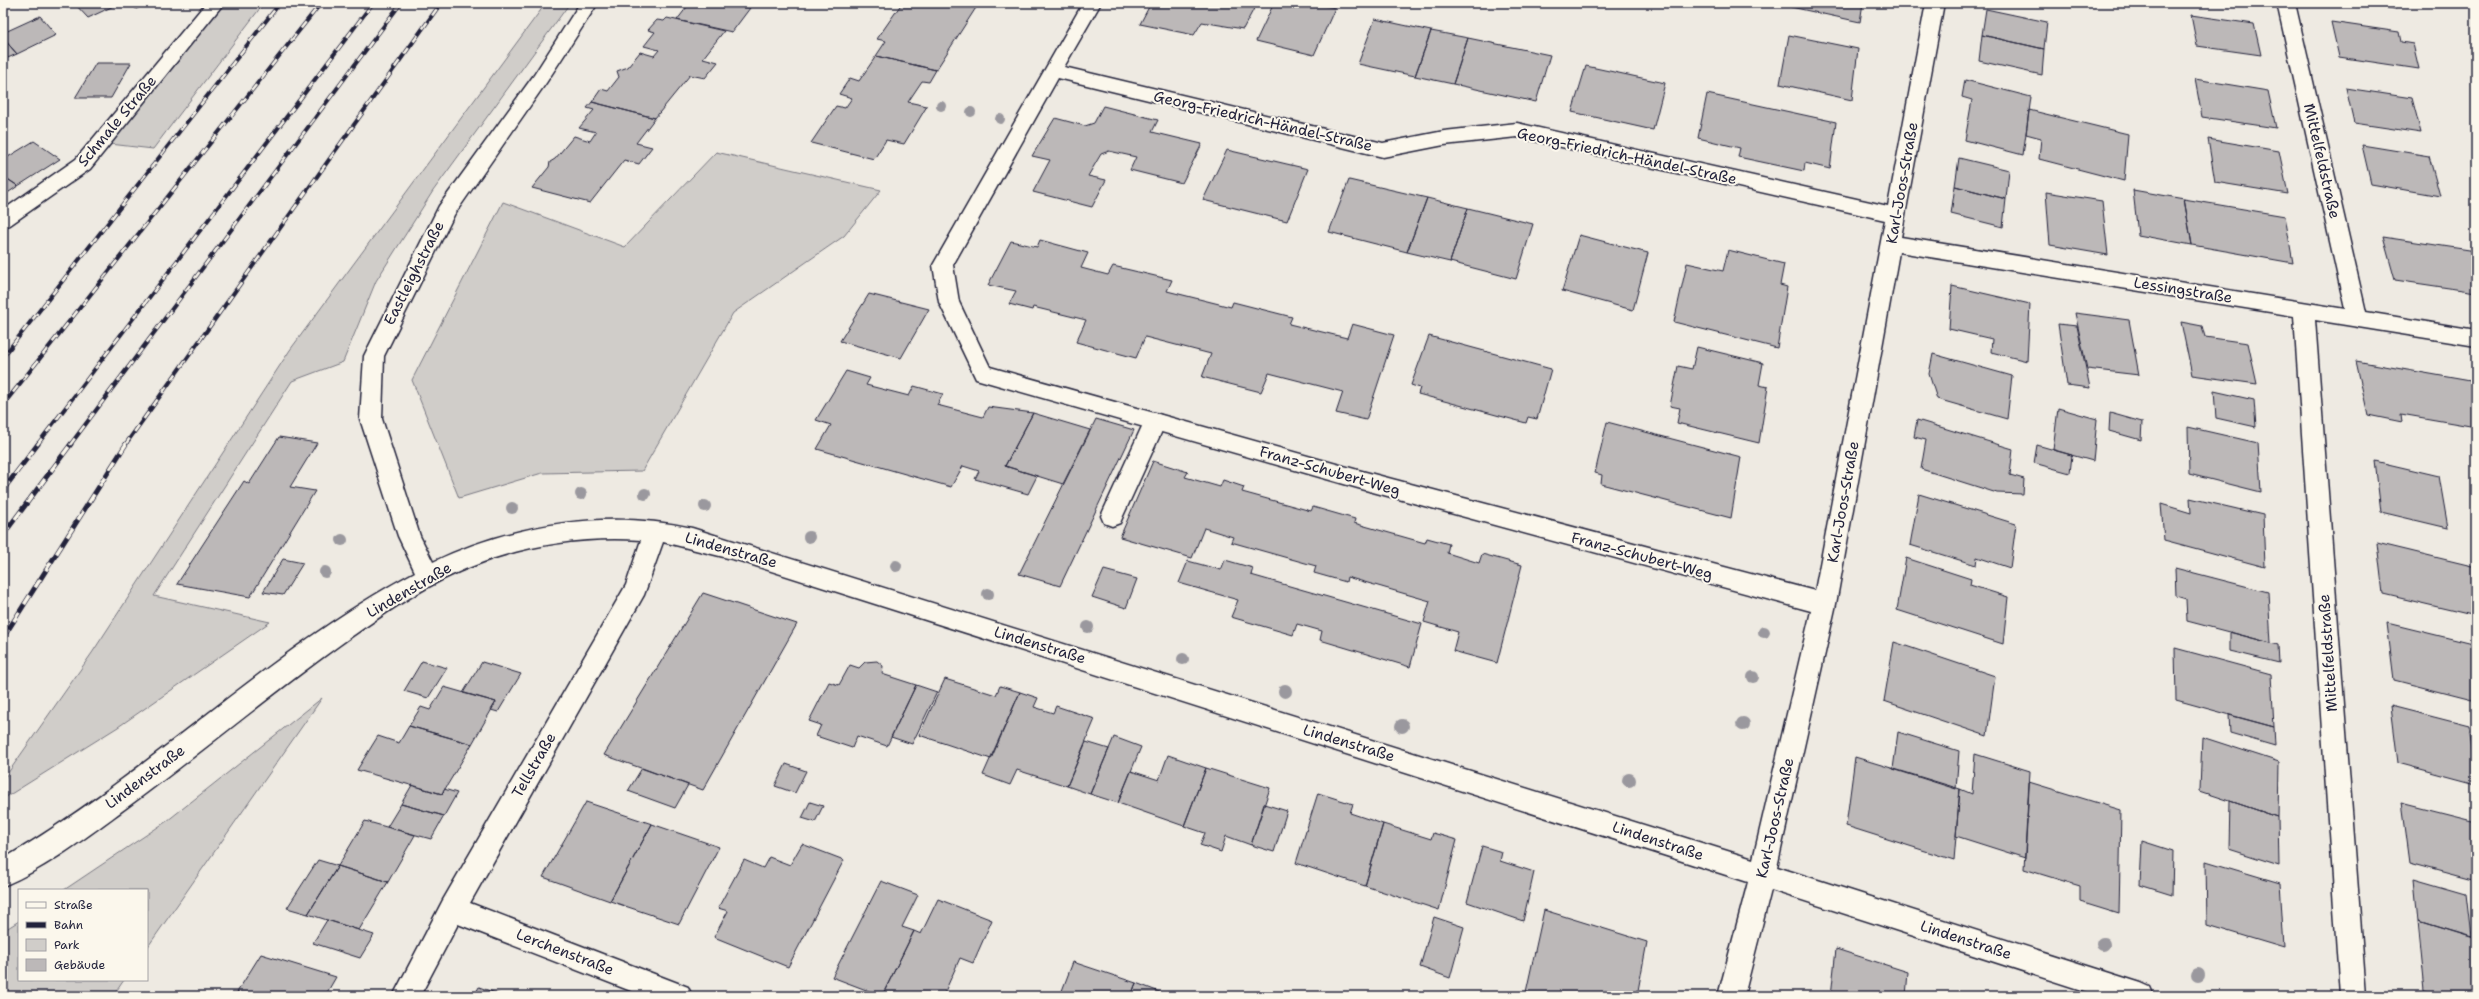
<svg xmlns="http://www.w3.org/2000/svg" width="2479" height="999" font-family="'Shantell Sans',sans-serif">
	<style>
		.green { fill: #d0cdc9; stroke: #797882 }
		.building { fill: #bcb8b8; stroke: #22223b }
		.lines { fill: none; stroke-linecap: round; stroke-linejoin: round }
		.lane-casing { stroke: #22223b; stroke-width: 3 }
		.street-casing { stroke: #22223b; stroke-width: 3 }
		.lane { fill: #fbf7ec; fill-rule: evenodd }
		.street { fill: #fbf7ec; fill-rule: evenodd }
		.rail-far1-casing { stroke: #22223b; stroke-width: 4 }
		.rail-casing { stroke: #22223b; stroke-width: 5 }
		.rail-far1 { stroke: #fbf7ec; stroke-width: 2.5; stroke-dasharray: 8; stroke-linecap: butt }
		.rail { stroke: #fbf7ec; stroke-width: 3.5; stroke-dasharray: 10; stroke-linecap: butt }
		.tree { fill: #9a989e }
		.labels { text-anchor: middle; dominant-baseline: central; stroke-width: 4; stroke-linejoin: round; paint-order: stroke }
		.street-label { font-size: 15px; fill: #22223b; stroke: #fbf7ec }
	</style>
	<rect width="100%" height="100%" fill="#eeeae2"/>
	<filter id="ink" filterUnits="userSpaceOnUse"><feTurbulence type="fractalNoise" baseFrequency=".025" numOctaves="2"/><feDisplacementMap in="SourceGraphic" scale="8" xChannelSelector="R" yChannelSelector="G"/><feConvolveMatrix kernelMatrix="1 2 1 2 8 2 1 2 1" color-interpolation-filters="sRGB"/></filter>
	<g filter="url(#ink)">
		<path class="green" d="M 224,3 L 264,3 L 153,149 L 110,144 Z
			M 546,3 L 570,3 L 433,191 L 376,281 L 343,362 L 292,381 L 154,596 L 270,622 L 118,727 L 3,799 L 3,780 L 92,653 L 290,350 Z
			M 716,152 L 881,190 L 844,236 L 733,313 L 642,471 L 542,473 L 459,498 L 412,380 L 503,202 L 625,247 Z
			M 322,698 L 147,948 L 147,890 L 64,890 L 167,821 Z
			M 19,921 L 19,980 L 124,980 L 113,996 L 3,996 L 3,931 Z"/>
		<path class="building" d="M 74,3 L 120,3 L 88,18 Z
			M 130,3 L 149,3 L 136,9 Z
			M 690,3 L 726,3 L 750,8 L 732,32 L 677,20 Z
			M 902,3 L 979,3 L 936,70 L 876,56 L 886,41 L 877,39 Z
			M 1257,3 L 1243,29 L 1202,22 L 1194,35 L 1140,24 L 1151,3 Z
			M 1274,3 L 1313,3 L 1335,8 L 1314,55 L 1256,41 Z
			M 1792,3 L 1863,3 L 1860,22 L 1791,7 Z
			M 2355,3 L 2393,3 L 2395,9 Z
			M 1986,9 L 2047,22 L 2044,49 L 1982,35 Z
			M 2191,15 L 2254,24 L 2261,55 L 2197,46 Z
			M 40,16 L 56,35 L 17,54 L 3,38 L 3,33 Z
			M 667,18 L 724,31 L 703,58 L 718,62 L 705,78 L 690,75 L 655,118 L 592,102 L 601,89 L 608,91 L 619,77 L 617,71 L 628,67 L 640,52 L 654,56 L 659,50 L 644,46 L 655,32 L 648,30 L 657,20 L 664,21 Z
			M 1375,19 L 1431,31 L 1415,76 L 1358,64 Z
			M 2331,22 L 2399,32 L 2401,42 L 2413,44 L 2419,69 L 2339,57 Z
			M 1431,31 L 1468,38 L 1453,84 L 1415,76 Z
			M 1789,35 L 1858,49 L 1852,100 L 1780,84 Z
			M 1982,35 L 2044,49 L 2042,75 L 1979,61 Z
			M 3,38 L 17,54 L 3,60 Z
			M 1468,38 L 1550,55 L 1536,102 L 1453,84 Z
			M 876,56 L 936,70 L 929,82 L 922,81 L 908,102 L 927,106 L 904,144 L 886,140 L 874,159 L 811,143 L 836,106 L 845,108 L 852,98 L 839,94 L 850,78 L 859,81 Z
			M 96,63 L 131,63 L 111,98 L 75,98 Z
			M 1586,66 L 1665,83 L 1653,130 L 1572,112 Z
			M 2195,79 L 2268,91 L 2276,128 L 2202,117 Z
			M 1965,80 L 2031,97 L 2023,155 L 1965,140 L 1972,100 L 1962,97 Z
			M 2346,88 L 2412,98 L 2421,133 L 2354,123 Z
			M 1707,94 L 1836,122 L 1830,169 L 1805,163 L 1804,171 L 1738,157 L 1740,148 L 1698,138 Z
			M 592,102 L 655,118 L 636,143 L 652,147 L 639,164 L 624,160 L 590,203 L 532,188 L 549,167 L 550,162 L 555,159 L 574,136 L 590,141 L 596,132 L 579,128 L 594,110 L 587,108 Z
			M 1103,106 L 1158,120 L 1152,132 L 1202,144 L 1182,183 L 1130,170 L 1136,157 L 1109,151 L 1101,154 L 1088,176 L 1106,180 L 1092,207 L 1033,192 L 1050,160 L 1032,156 L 1055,118 L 1085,126 L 1094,123 Z
			M 2029,110 L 2128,134 L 2124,181 L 2039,159 L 2041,138 L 2026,134 Z
			M 2208,139 L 2279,151 L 2288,194 L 2215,182 Z
			M 34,141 L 60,159 L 18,186 L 3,176 L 3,160 Z
			M 2362,145 L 2429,156 L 2440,196 L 2371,184 Z
			M 1227,150 L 1308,169 L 1287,221 L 1203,200 Z
			M 1959,158 L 2009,170 L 2006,199 L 1955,186 Z
			M 3,176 L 18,186 L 3,196 Z
			M 1349,180 L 1427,198 L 1407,252 L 1329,232 Z
			M 1955,186 L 2006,199 L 2003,227 L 1951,214 Z
			M 2133,190 L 2184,199 L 2192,245 L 2138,235 Z
			M 2046,192 L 2102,201 L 2108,255 L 2050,245 Z
			M 1427,198 L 1468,208 L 1450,262 L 1407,252 Z
			M 2184,199 L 2285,216 L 2293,263 L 2192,245 Z
			M 1468,208 L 1533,224 L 1516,279 L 1450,262 Z
			M 1579,235 L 1648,253 L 1633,310 L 1562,291 Z
			M 2383,237 L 2476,251 L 2476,292 L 2395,280 Z
			M 1040,240 L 1088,253 L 1081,268 L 1108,275 L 1113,266 L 1172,280 L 1167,291 L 1231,307 L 1233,302 L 1292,317 L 1289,324 L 1347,338 L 1352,324 L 1394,335 L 1366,420 L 1336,413 L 1343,392 L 1269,373 L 1261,392 L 1202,377 L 1211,354 L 1145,337 L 1136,358 L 1076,342 L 1086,320 L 1033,307 L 1032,310 L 1009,304 L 1016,291 L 988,285 L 1011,241 L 1037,247 Z
			M 1728,250 L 1784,264 L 1780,285 L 1787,287 L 1777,348 L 1674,322 L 1687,263 L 1723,271 Z
			M 1952,286 L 2030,304 L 2027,361 L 1991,352 L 1992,339 L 1949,329 Z
			M 869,294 L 929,309 L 901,358 L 840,341 Z
			M 2075,313 L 2129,320 L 2139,375 L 2087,369 Z
			M 2181,322 L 2202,326 L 2205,337 L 2248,343 L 2257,384 L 2192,375 Z
			M 2058,324 L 2077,326 L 2090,388 L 2067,385 Z
			M 1429,336 L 1551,369 L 1537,419 L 1528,417 L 1526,423 L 1418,394 L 1420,388 L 1411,385 Z
			M 1697,347 L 1763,363 L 1759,385 L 1768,387 L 1759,443 L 1677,423 L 1680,408 L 1670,406 L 1678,366 L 1692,369 Z
			M 1933,354 L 2012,376 L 2007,419 L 1937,399 L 1929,374 Z
			M 2356,361 L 2476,382 L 2476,427 L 2401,414 L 2402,422 L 2368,415 Z
			M 846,371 L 870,378 L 866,385 L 909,396 L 914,386 L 943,394 L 937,405 L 983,417 L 988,407 L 1033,413 L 1005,466 L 1037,476 L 1028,494 L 975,479 L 979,471 L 963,466 L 951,487 L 817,449 L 831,425 L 816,420 Z
			M 2214,391 L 2254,400 L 2256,427 L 2216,418 Z
			M 2058,408 L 2097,419 L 2093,461 L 2053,450 Z
			M 1033,413 L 1090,430 L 1063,484 L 1005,466 Z
			M 2110,413 L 2142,422 L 2141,440 L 2109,431 Z
			M 1096,419 L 1134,430 L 1060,586 L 1019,574 Z
			M 1917,420 L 2013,449 L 2010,475 L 2024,479 L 2023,494 L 1997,493 L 1921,469 L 1926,440 L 1914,437 Z
			M 1607,422 L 1741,457 L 1731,518 L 1601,484 L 1602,475 L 1595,473 Z
			M 2188,427 L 2258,443 L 2261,492 L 2189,474 Z
			M 279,437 L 317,443 L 290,487 L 315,491 L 250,597 L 177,584 L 244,481 L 249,484 Z
			M 2037,445 L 2072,455 L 2070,473 L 2034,463 Z
			M 1153,461 L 1188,472 L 1185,477 L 1220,487 L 1223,480 L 1244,487 L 1242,492 L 1311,511 L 1313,507 L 1355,519 L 1354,523 L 1425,543 L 1427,538 L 1449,544 L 1447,553 L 1479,563 L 1482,554 L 1522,565 L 1497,663 L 1453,651 L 1458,632 L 1424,622 L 1430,601 L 1347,577 L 1346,582 L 1314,573 L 1316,566 L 1231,542 L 1233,537 L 1204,528 L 1192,558 L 1120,537 Z
			M 2375,461 L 2439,476 L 2448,528 L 2381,512 Z
			M 1919,494 L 2016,524 L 2010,568 L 1977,557 L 1976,565 L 1910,545 Z
			M 2190,498 L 2263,515 L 2265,567 L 2164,540 L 2161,504 L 2191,513 Z
			M 2377,543 L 2476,567 L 2476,616 L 2383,594 Z
			M 1906,558 L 1971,579 L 1970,585 L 2008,597 L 2003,644 L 1897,610 Z
			M 283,559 L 303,563 L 283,595 L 263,592 Z
			M 1225,560 L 1253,568 L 1251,575 L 1422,624 L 1410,667 L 1320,640 L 1322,631 L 1297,624 L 1293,635 L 1231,617 L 1238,600 L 1179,583 L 1188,561 L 1221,570 Z
			M 2175,568 L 2268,592 L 2271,643 L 2187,621 L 2186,599 L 2176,596 Z
			M 1104,570 L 1137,579 L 1126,608 L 1092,597 Z
			M 703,593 L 797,624 L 703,790 L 604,755 Z
			M 2387,623 L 2473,644 L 2476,662 L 2476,701 L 2394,680 Z
			M 2230,632 L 2278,645 L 2279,663 L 2230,651 Z
			M 1894,642 L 1995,676 L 1987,736 L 1884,701 Z
			M 2175,648 L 2271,674 L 2274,727 L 2176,700 Z
			M 422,661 L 447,668 L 428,698 L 404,691 Z
			M 877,661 L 883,666 L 882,674 L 916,685 L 887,746 L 857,736 L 852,748 L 816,736 L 821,725 L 809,721 L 829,682 L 839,685 L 850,665 L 859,668 L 865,662 Z
			M 482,662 L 521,674 L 498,712 L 491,710 L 496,702 L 463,693 Z
			M 945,679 L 996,695 L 1000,686 L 1020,692 L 991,759 L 919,735 Z
			M 916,685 L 937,692 L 912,744 L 891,737 Z
			M 444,687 L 496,702 L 472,744 L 409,726 L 421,707 L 430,710 Z
			M 1020,692 L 1038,698 L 1034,707 L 1053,713 L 1056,706 L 1095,719 L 1067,786 L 1017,770 L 1010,785 L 983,775 Z
			M 2391,706 L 2469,726 L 2476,784 L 2398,763 Z
			M 2229,715 L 2274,727 L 2275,746 L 2230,733 Z
			M 409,726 L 472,744 L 442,794 L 357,770 L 378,736 L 399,743 Z
			M 1898,732 L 1959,751 L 1956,789 L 1893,769 Z
			M 1114,737 L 1141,747 L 1118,803 L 1090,794 Z
			M 2202,737 L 2279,762 L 2278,817 L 2200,791 Z
			M 1086,742 L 1109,749 L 1090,794 L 1067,786 Z
			M 1975,754 L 2030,771 L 2025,858 L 1956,836 L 1960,789 L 1972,794 Z
			M 1168,755 L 1206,768 L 1184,826 L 1118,803 L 1131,771 L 1159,780 Z
			M 1855,757 L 1960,789 L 1954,860 L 1846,826 Z
			M 786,764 L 806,771 L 795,793 L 775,786 Z
			M 642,768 L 688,785 L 675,808 L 628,791 Z
			M 1206,768 L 1270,788 L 1251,845 L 1226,836 L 1221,852 L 1200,845 L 1205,833 L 1184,826 Z
			M 2029,782 L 2121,810 L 2119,914 L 2080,902 L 2080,886 L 2024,869 Z
			M 412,785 L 442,794 L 444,789 L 457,793 L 444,816 L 401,804 Z
			M 1318,793 L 1353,804 L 1350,813 L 1383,824 L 1365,886 L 1296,863 Z
			M 2230,801 L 2278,817 L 2279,865 L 2229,849 Z
			M 586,802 L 652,824 L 610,901 L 543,877 Z
			M 810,802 L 823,806 L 815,822 L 802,818 Z
			M 2401,803 L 2476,822 L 2476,881 L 2409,863 Z
			M 401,804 L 444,816 L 431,839 L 387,827 Z
			M 1264,804 L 1287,811 L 1274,852 L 1251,845 Z
			M 365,821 L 415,835 L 388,882 L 338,866 Z
			M 652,824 L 719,847 L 679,924 L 610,901 Z
			M 1383,824 L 1431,839 L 1433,833 L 1457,840 L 1439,910 L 1365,886 Z
			M 2142,841 L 2173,851 L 2172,895 L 2140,885 Z
			M 802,844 L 844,860 L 788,967 L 714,937 L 728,911 L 718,908 L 744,860 L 763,868 L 769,857 L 790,865 Z
			M 1482,846 L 1502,852 L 1500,861 L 1534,872 L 1523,921 L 1467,902 Z
			M 318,860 L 338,866 L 308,914 L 287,908 Z
			M 2206,861 L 2280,883 L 2284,948 L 2207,925 Z
			M 338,866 L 388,882 L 359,930 L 308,914 Z
			M 2414,879 L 2466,894 L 2471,937 L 2418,921 Z
			M 881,881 L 918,895 L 902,927 L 914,931 L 882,996 L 832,977 Z
			M 938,899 L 992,920 L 973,963 L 960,958 L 943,996 L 882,996 L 914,931 L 921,934 Z
			M 1544,910 L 1647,942 L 1637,996 L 1538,996 L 1526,992 Z
			M 1434,917 L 1464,927 L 1450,978 L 1420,967 Z
			M 327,920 L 374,935 L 360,958 L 313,943 Z
			M 2418,921 L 2476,939 L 2476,996 L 2441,996 L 2425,991 Z
			M 1836,949 L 1908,972 L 1906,996 L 1831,996 Z
			M 261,954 L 336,977 L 325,996 L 242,996 L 236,994 Z
			M 1073,962 L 1136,983 L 1131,996 L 1060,996 Z
			M 1136,983 L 1170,996 L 1131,996 Z
			M 479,987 L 504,996 L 474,996 Z"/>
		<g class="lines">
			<g class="lane-casing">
				<path id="lane" d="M 1155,413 L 1163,416 L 1166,422 L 1123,516 L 1120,523 L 1112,526 L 1104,523 L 1101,516 L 1144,422 L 1147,416 Z"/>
			</g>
			<g class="street-casing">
				<path id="street" d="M 206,3 L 224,3 L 90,169 L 10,225 L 3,227 L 3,210 L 76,159 Z
					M 580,3 L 598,3 L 546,83 L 454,215 L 384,356 L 382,419 L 420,536 L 433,562 C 512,524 606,509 692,528 L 1753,859 L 1811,611 L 1358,488 L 976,379 L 939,302 L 933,265 L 1083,3 L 1101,3 L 1064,67 L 1383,143 L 1444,131 L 1517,123 L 1888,206 L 1926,3 L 1944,3 L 1901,237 L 2345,309 L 2277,3 L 2295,3 L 2366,312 L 2476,330 L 2476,346 L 2315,320 L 2366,996 L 2340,996 L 2294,316 L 1899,252 L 1836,604 L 1777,867 L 2141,983 L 2150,987 L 2154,996 L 2100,996 L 1771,890 L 1744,996 L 1718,996 L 1748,882 L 740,561 L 663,542 L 644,595 L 470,903 L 688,987 L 692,996 L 644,996 L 458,924 L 420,996 L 393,996 L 443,900 L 626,585 L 641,540 C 585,536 525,545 473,566 C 428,583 387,612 348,639 C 272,693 201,753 126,808 C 88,836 47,868 3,886 L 3,859 C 148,775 267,651 415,572 L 398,536 L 360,419 L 364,356 L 439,206 L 534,75 ZM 1058,78 L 1383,157 L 1444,145 L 1517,137 L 1885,220 L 1815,591 L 1358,470 L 990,367 L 959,302 L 953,265 Z"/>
			</g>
			<use href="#lane" class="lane"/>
			<use href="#street" class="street"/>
			<g class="rail-far1-casing">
				<path id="rail-far1" d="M 3,357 L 280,3
					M 3,405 L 321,3
					M 37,445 L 373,3
					M 70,445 L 401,3
					M 125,445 L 441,3"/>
			</g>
			<g class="rail-casing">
				<path id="rail" d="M 3,490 L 38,444
					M 3,535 L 71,444
					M 3,638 L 126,444"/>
			</g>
			<use href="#rail-far1" class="rail-far1"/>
			<use href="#rail" class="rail"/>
		</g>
		<g class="tree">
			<circle cx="941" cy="106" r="5"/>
			<circle cx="971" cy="112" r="5"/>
			<circle cx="1000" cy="119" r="5"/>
			<circle cx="581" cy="494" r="6"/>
			<circle cx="645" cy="494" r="6"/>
			<circle cx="705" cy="506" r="6"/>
			<circle cx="512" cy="508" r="6"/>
			<circle cx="809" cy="537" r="6"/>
			<circle cx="342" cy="540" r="6"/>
			<circle cx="896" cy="566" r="6"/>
			<circle cx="325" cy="572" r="6"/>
			<circle cx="988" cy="594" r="6"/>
			<circle cx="1088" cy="627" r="6"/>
			<circle cx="1764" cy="632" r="6"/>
			<circle cx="1183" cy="659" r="6"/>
			<circle cx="1753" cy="677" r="6"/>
			<circle cx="1285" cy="691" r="7"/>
			<circle cx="1743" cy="724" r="7"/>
			<circle cx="1402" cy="726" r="7"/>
			<circle cx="1629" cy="780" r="7"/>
			<circle cx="2103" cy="944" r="7"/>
			<circle cx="2198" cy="975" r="7"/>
		</g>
	</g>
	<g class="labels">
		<g class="street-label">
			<text transform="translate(117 121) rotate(-50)">Schmale Straße</text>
			<text transform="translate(1263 121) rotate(13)">Georg-Friedrich-Händel-Straße</text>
			<text transform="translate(1627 156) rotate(12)">Georg-Friedrich-Händel-Straße</text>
			<text transform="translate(2322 161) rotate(77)">Mittelfeldstraße</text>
			<text transform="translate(1902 183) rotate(-80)">Karl-Joos-Straße</text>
			<text transform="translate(414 273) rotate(-63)">Eastleighstraße</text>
			<text transform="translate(2183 290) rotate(9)">Lessingstraße</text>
			<text transform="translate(1330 471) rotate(16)">Franz-Schubert-Weg</text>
			<text transform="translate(1843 502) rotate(-80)">Karl-Joos-Straße</text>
			<text transform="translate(731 550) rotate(16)">Lindenstraße</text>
			<text transform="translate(1642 556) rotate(15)">Franz-Schubert-Weg</text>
			<text transform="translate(409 590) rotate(-30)">Lindenstraße</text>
			<text transform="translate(1040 645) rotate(17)">Lindenstraße</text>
			<text transform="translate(2328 653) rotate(-94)">Mittelfeldstraße</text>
			<text transform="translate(1349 743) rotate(17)">Lindenstraße</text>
			<text transform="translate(534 765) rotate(-60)">Tellstraße</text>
			<text transform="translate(145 777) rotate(-37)">Lindenstraße</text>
			<text transform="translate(1775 818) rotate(-77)">Karl-Joos-Straße</text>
			<text transform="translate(1658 841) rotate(18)">Lindenstraße</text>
			<text transform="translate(1966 940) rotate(18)">Lindenstraße</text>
			<text transform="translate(565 952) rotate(21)">Lerchenstraße</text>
		</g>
	</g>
	<rect width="2479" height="999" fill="none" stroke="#fbf7ec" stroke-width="16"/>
	<rect x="8" y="8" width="2463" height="983" fill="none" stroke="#22223b" stroke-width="1.5" filter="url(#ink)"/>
	<rect x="18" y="889" width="130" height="92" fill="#fbf7ec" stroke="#a4a2a5"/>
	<rect x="26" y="902" width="20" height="6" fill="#fbf7ec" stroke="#a4a2a5"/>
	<text x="54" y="909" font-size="12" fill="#22223b">Straße</text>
	<rect x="26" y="922" width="20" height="6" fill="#22223b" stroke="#a4a2a5"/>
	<text x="54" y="929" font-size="12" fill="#22223b">Bahn</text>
	<rect x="26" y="939" width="20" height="12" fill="#d0cdc9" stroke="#a4a2a5"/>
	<text x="54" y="949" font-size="12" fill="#22223b">Park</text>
	<rect x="26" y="959" width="20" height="12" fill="#bcb8b8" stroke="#a4a2a5"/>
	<text x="54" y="969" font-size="12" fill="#22223b">Gebäude</text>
</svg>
